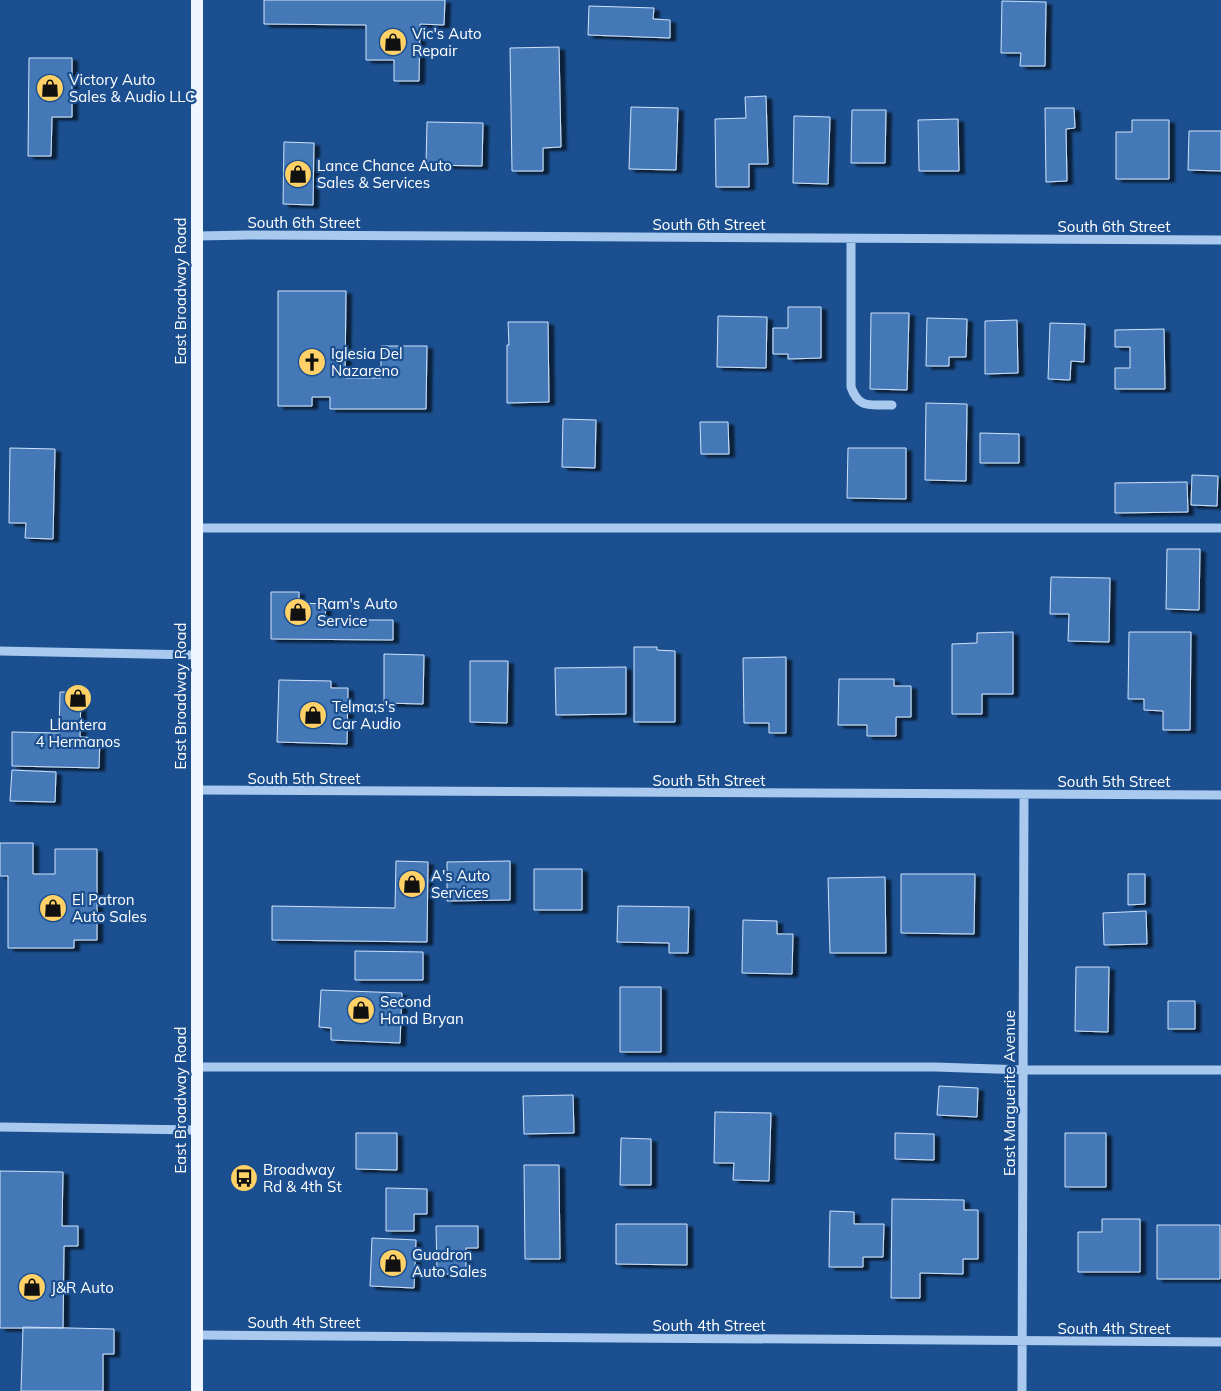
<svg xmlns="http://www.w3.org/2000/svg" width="1221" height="1391" font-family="Mulish,sans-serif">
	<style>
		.building { fill: #4478b7; stroke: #cfe3fa; filter: url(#shadow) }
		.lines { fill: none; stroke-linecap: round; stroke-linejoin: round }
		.minor { stroke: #a9c9ee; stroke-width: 9 }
		.major { stroke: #f0f6ff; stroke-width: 12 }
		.labels { text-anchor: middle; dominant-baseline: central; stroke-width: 4.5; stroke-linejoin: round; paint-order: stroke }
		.poi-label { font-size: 15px; fill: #fff; stroke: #1b4f8f; text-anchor: start }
		.street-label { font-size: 15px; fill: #fff; stroke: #1b4f8f }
	</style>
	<defs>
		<filter id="shadow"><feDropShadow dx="5.5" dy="3" stdDeviation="1" flood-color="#0009"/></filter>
	</defs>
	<rect width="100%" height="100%" fill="#1b4f8f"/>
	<path class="building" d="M 264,0 L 445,0 L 444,25 L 420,24 L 419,81 L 394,81 L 394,60 L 366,60 L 366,25 L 264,24 Z
		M 1002,1 L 1046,2 L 1045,66 L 1020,66 L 1021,53 L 1001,53 Z
		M 589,6 L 654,8 L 653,19 L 670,20 L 670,38 L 588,35 Z
		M 559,47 L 561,147 L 543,148 L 543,171 L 512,171 L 510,48 Z
		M 29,58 L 72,58 L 72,117 L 52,117 L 51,156 L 28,156 Z
		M 766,96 L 768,164 L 749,164 L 749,187 L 716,187 L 715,119 L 746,118 L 745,97 Z
		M 631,107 L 678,108 L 676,170 L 629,169 Z
		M 1045,108 L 1074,108 L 1075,128 L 1066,129 L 1067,181 L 1046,182 Z
		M 852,110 L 886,110 L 885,163 L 851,163 Z
		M 794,116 L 830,117 L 828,184 L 793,183 Z
		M 958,119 L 959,171 L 919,171 L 918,120 Z
		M 1132,120 L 1169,120 L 1169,179 L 1116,179 L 1116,132 L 1132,132 Z
		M 427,122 L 483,123 L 482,166 L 426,165 Z
		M 1189,131 L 1221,131 L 1221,171 L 1188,170 Z
		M 284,142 L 314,143 L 313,205 L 283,204 Z
		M 278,291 L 346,291 L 345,378 L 381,378 L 381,346 L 427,346 L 426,409 L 330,409 L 330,397 L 312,397 L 312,406 L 278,406 Z
		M 788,307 L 821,307 L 821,358 L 788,359 L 788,354 L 773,354 L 773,328 L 788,328 Z
		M 871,313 L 909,313 L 907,390 L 870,389 Z
		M 718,316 L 767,317 L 766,368 L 717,367 Z
		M 927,318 L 967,319 L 966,357 L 949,357 L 949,366 L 926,366 Z
		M 1017,320 L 1018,373 L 985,374 L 985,321 Z
		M 508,322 L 548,322 L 549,402 L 507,403 L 507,345 L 509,345 Z
		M 1050,323 L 1085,324 L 1084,362 L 1071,361 L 1070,380 L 1048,379 Z
		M 1164,329 L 1165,389 L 1115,389 L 1115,368 L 1130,368 L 1130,347 L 1115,347 L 1115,330 Z
		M 926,403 L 967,404 L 966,481 L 925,480 Z
		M 563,419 L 596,420 L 595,468 L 562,467 Z
		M 700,422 L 728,422 L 729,454 L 701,454 Z
		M 980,433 L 1019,434 L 1019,463 L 980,463 Z
		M 10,448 L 55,449 L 53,539 L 25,538 L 26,523 L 9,523 Z
		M 848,448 L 906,448 L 906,499 L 847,498 Z
		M 1192,475 L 1218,476 L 1217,506 L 1191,505 Z
		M 1187,482 L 1188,512 L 1115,513 L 1115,483 Z
		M 1167,549 L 1200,549 L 1199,610 L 1166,609 Z
		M 1051,577 L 1110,578 L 1109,642 L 1068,641 L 1069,614 L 1050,614 Z
		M 271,592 L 299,592 L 299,603 L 326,604 L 325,620 L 393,620 L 393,640 L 271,639 Z
		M 1013,632 L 1013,694 L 982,694 L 982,714 L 952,714 L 952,644 L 977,643 L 977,633 Z
		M 1129,632 L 1191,632 L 1190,730 L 1163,730 L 1163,711 L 1144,710 L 1144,699 L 1128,699 Z
		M 634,647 L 657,647 L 657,650 L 675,651 L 675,722 L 634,722 Z
		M 384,654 L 424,655 L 423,704 L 384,703 Z
		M 786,657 L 786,733 L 769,733 L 769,723 L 744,723 L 743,658 Z
		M 470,661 L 508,661 L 507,723 L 470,722 Z
		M 626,667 L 626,714 L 556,715 L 555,668 Z
		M 839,679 L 894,679 L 894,686 L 911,686 L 911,717 L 896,717 L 896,736 L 867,736 L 867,725 L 838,725 Z
		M 279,680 L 331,681 L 331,688 L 348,688 L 347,744 L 277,742 Z
		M 60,692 L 81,692 L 80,737 L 100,738 L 99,768 L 12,766 L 12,732 L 59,733 Z
		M 12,770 L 56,772 L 55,802 L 10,801 Z
		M 0,843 L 33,843 L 33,874 L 55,874 L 55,849 L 97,849 L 97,940 L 74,940 L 74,948 L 8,948 L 8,876 L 0,876 Z
		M 396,861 L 428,862 L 427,942 L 272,940 L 272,906 L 395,908 Z
		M 510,861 L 510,900 L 447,901 L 447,862 Z
		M 534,869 L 582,869 L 582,910 L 534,910 Z
		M 901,874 L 975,874 L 974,934 L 901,933 Z
		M 1128,874 L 1145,874 L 1145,904 L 1128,905 Z
		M 885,877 L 886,953 L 830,953 L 828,878 Z
		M 618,906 L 689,907 L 688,953 L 669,953 L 669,943 L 617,942 Z
		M 1146,911 L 1147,944 L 1104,945 L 1103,913 Z
		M 743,920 L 777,921 L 777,934 L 793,934 L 792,974 L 742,973 Z
		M 355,951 L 423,952 L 423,980 L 355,980 Z
		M 1076,967 L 1109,967 L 1108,1032 L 1075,1031 Z
		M 620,987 L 661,987 L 661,1052 L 620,1052 Z
		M 321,990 L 402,993 L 400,1043 L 331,1040 L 331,1028 L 319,1027 Z
		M 1168,1001 L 1195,1001 L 1195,1029 L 1168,1029 Z
		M 939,1086 L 978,1088 L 977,1117 L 937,1115 Z
		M 573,1095 L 574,1133 L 524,1134 L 523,1096 Z
		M 715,1112 L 771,1113 L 769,1181 L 733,1180 L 734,1163 L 714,1163 Z
		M 356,1133 L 397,1133 L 397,1170 L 356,1169 Z
		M 895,1133 L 934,1134 L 934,1160 L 895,1159 Z
		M 1065,1133 L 1106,1133 L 1106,1187 L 1065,1187 Z
		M 621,1138 L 651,1139 L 651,1185 L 620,1185 Z
		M 524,1165 L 559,1165 L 560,1259 L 525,1259 Z
		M 0,1171 L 63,1172 L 62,1226 L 78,1226 L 78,1246 L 64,1246 L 63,1328 L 0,1328 Z
		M 386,1188 L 427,1189 L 427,1214 L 414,1214 L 414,1231 L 386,1231 Z
		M 892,1199 L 964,1200 L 964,1210 L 978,1210 L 978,1259 L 963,1259 L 963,1274 L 920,1273 L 920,1298 L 891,1298 Z
		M 830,1211 L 854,1212 L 854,1224 L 884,1224 L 883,1257 L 863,1257 L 863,1267 L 829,1267 Z
		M 1102,1219 L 1140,1219 L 1140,1272 L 1078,1272 L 1078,1232 L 1102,1232 Z
		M 616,1224 L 687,1224 L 687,1265 L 616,1264 Z
		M 1157,1225 L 1220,1225 L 1220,1279 L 1157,1279 Z
		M 436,1226 L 478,1226 L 478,1248 L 466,1248 L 466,1274 L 437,1274 Z
		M 372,1238 L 416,1240 L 414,1288 L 370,1286 Z
		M 23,1327 L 114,1329 L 114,1354 L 103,1354 L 103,1391 L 21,1391 Z"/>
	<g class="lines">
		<path class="minor" d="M 197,236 L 250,235 L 1221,240
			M 851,239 L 851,387 C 859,410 871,404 892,405
			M 196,528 L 1221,528
			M 0,651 L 196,655
			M 197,790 L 1221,795
			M 197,1067 L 935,1067 L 1022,1070 L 1221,1070
			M 0,1127 L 197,1130
			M 197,1335 L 1221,1342
			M 1022,1391 L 1024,795"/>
		<path class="major" d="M 197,0 L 197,1391"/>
	</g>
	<defs>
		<g id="shop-disc" transform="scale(1.4375)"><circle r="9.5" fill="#ffd166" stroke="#1b4f8f"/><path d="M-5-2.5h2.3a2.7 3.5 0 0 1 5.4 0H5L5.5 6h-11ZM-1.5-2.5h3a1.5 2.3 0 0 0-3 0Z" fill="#111"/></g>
		<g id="church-disc" transform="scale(1.4375)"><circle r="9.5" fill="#ffd166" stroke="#1b4f8f"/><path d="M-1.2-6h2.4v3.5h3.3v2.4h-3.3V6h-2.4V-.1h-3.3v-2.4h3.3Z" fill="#111"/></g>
		<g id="bus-disc" transform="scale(1.4375)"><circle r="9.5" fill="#ffd166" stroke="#1b4f8f"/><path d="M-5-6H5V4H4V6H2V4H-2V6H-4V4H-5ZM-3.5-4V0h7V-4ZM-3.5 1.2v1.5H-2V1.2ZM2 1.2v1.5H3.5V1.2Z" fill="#111"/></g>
	</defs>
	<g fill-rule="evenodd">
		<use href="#shop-disc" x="393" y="42"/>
		<use href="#shop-disc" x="50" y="88"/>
		<use href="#shop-disc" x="298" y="174"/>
		<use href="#church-disc" x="312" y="362"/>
		<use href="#shop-disc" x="298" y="612"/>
		<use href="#shop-disc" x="78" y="698"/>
		<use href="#shop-disc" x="313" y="715"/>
		<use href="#shop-disc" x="412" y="884"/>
		<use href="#shop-disc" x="53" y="908"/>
		<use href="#shop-disc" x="361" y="1010"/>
		<use href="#bus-disc" x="244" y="1178"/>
		<use href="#shop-disc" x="393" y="1263"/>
		<use href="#shop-disc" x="32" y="1287"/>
	</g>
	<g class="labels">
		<g class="poi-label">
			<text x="412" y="33">Vic's Auto<tspan x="412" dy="17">Repair</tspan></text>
			<text x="69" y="79">Victory Auto<tspan x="69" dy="17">Sales &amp; Audio LLC</tspan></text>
			<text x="317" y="165">Lance Chance Auto<tspan x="317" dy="17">Sales &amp; Services</tspan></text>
			<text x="331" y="353">Iglesia Del<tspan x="331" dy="17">Nazareno</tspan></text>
			<text x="317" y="603">Ram's Auto<tspan x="317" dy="17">Service</tspan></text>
			<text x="332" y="706">Telma;s's<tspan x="332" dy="17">Car Audio</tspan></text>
			<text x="78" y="724" text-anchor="middle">Llantera<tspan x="78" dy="17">4 Hermanos</tspan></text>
			<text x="431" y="875">A's Auto<tspan x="431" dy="17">Services</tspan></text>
			<text x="72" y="899">El Patron<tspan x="72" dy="17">Auto Sales</tspan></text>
			<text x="380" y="1001">Second<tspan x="380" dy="17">Hand Bryan</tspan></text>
			<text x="263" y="1169">Broadway<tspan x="263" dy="17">Rd &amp; 4th St</tspan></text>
			<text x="412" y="1254">Guadron<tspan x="412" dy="17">Auto Sales</tspan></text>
			<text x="51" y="1287">J&amp;R Auto</text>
		</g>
		<g class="street-label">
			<text x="304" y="222">South 6th Street</text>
			<text x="709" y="224">South 6th Street</text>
			<text x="1114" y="226">South 6th Street</text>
			<text transform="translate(180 291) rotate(-90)">East Broadway Road</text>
			<text transform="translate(180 696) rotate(-90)">East Broadway Road</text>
			<text x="304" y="778">South 5th Street</text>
			<text x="709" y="780">South 5th Street</text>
			<text x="1114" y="781">South 5th Street</text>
			<text transform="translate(1009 1093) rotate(-90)">East Marguerite Avenue</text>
			<text transform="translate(180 1100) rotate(-90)">East Broadway Road</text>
			<text x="304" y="1322">South 4th Street</text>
			<text x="709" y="1325">South 4th Street</text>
			<text x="1114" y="1328">South 4th Street</text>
		</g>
	</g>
</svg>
